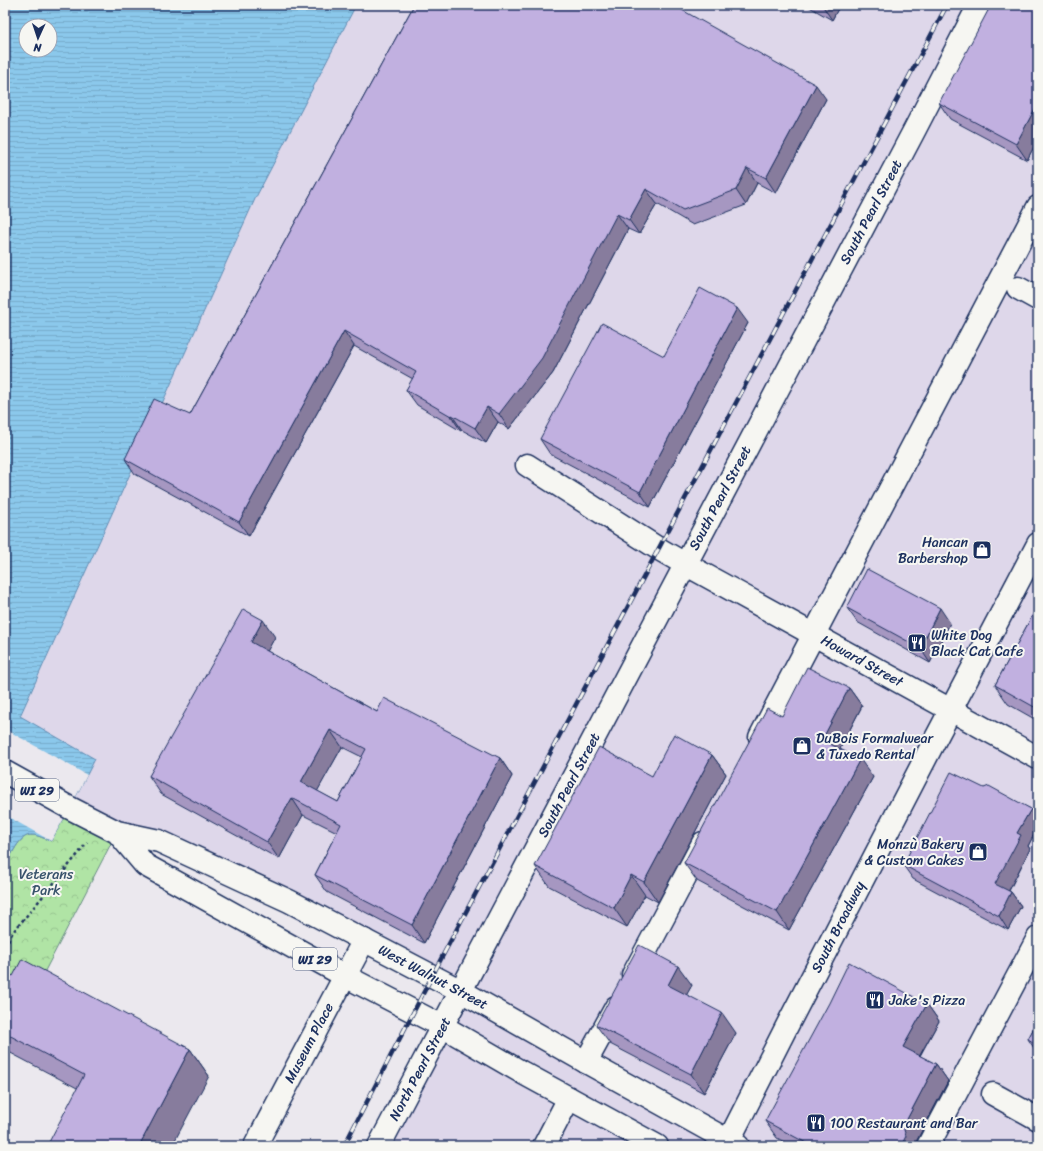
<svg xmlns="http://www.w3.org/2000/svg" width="1043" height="1151" font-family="Sriracha,sans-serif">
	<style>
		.built { fill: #ded7ea }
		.forest { fill: url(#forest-crowns); stroke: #668a82 }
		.water { fill: url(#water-rules); stroke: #5e8bb3; fill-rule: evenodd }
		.pier { fill: #ebe8ee }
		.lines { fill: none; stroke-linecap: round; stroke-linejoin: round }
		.minor-casing { stroke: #1b2f5e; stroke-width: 25 }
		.major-casing { stroke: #1b2f5e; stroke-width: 25 }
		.path { stroke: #1b2f5e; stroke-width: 2.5; stroke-dasharray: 3 3; stroke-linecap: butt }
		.minor { stroke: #f6f6f2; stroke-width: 22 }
		.major { stroke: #f6f6f2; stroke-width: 22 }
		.rail-casing { stroke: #1b2f5e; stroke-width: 4.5 }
		.rail { stroke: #f6f6f2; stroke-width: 3; stroke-dasharray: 9; stroke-linecap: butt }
		.wall { fill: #a697c1; stroke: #1b2f5e; fill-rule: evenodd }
		.shaded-wall { fill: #877b9d; stroke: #1b2f5e }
		.building { fill: #c1b0e0; stroke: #1b2f5e; fill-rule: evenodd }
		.labels { text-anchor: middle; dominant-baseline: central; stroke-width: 4; stroke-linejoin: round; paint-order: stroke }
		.shield { fill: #f6f6f2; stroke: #5d6b8a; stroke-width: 1 }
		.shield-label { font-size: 13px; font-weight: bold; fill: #1b2f5e }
		.street-label { font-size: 14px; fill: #1b2f5e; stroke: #f6f6f2 }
		.poi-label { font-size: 14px; fill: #1b2f5e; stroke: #f6f6f2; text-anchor: start }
		.park-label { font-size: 14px; fill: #39536c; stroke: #f6f6f2 }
	</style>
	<defs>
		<pattern id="forest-crowns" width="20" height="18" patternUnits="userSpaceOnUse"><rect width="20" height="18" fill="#b0e4a5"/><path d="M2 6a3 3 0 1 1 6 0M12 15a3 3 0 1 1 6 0" fill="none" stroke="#97c490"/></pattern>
		<pattern id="water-rules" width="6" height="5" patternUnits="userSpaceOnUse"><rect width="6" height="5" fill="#8bc8eb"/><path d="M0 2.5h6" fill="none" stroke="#77accc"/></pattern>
	</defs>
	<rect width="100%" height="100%" fill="#ebe8ee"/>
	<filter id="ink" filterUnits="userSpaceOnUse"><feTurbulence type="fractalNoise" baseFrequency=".025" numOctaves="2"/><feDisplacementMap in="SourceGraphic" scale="8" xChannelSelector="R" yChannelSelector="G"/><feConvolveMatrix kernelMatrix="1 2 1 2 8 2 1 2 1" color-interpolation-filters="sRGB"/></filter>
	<g filter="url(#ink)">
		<path class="built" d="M 356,5 L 1038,5 L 1038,1146 L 379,1146 L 460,991 L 70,808 L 84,780 L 20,717 L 255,199 Z"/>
		<path class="forest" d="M 70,808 L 117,832 L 5,1048 L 5,868 C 10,858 19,834 32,835 C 38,835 45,839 51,841 Z"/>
		<path class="water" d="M 5,5 L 356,5 L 255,199 L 20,716 L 95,759 L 70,808 L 51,841 C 45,839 38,835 32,835 C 19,834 10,858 5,868 ZM 26,26 L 50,26 L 50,50 L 26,50 Z"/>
		<path class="pier" d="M 5,729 L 87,775 L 70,808 L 51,841 L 5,815 Z"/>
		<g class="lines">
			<g class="minor-casing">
				<path id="minor" d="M 1018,288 L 1038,299
					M 527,465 L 659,549 L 685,564 L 1038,758
					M 760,737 L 1038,207
					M 633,975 L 703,843
					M 586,1062 L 616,1007
					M 993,1094 L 1038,1119
					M 255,1146 L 364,940
					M 379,1146 L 915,129 L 979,5
					M 544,1146 L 569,1098
					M 726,1146 L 788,1024 L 936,738 L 1038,544
					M 928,1146 L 1038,938"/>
			</g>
			<g class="major-casing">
				<path id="major" d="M 5,772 L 70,808 L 117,832 L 159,841 L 289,901 L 461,991 L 586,1062 L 738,1146
					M 117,832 L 145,865 L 345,976 L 442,1026 L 523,1073 L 657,1146"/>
			</g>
			<path class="path" d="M 5,946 L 13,932 L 79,853 L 87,842"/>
			<use href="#minor" class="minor"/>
			<use href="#major" class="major"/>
			<g class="rail-casing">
				<path id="rail" d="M 344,1146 L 442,957 L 947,5"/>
			</g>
			<use href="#rail" class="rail"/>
		</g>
		<path class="wall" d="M 414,5 L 826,99 L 776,193 L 757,183 L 746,205 L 693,225 L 657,204 L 639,234 L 628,229 L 553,373 L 509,429 L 498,422 L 486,443 L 462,430 L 461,431 L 417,405 L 406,390 L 413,379 L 354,346 L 249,536 L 135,474 L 125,459 L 190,415 Z
			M 806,5 L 840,5 L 832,20 Z
			M 1038,5 L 1038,139 L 1027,160 L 950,119 L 939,103 Z
			M 748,323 L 650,507 L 550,454 L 540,439 L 664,356 Z
			M 1038,605 L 1038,721 L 1008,704 L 995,685 Z
			M 847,608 L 950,623 L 930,663 L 857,622 Z
			M 275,637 L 267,651 L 377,712 L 500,758 L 512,776 L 424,943 L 327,892 L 315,875 L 337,832 L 303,815 L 279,859 L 161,794 L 149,776 ZM 342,747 L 362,757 L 338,802 L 317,791 Z
			M 849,688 L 862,706 L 840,749 L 873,777 L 789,930 L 697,881 L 684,863 L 782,716 Z
			M 712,755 L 726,774 L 658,902 L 645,895 L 627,927 L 549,886 L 535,866 L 652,776 Z
			M 984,788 L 1031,809 L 1038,819 L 1038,827 L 1028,846 L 1030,849 L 1009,891 L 1011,892 L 1021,906 L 1008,930 L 913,879 L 903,865 Z
			M 13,976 L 190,1049 L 209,1076 L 77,1088 L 5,1050 L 5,978 Z
			M 692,985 L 686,995 L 736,1033 L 704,1093 L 610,1044 L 596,1025 Z
			M 927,1004 L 939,1021 L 920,1056 L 936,1064 L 948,1081 L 917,1140 L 916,1146 L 792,1146 L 777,1138 L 765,1121 Z
			M 1038,1020 L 1038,1054 L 1028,1039 Z"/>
		<path class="shaded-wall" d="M 822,5 L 840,5 L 832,20 Z
			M 816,85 L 826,99 L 776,193 L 766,178 Z
			M 1038,103 L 1038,139 L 1027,160 L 1016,144 Z
			M 747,168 L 757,183 L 746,205 L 736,190 Z
			M 646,189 L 657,204 L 639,234 L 629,220 Z
			M 617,214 L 628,229 L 553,373 L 509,429 L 499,414 Z
			M 737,308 L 748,323 L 650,507 L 640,492 Z
			M 344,331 L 354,346 L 249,536 L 239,522 Z
			M 487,407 L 498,422 L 486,443 L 475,428 Z
			M 452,415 L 462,430 L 461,431 L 451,416 Z
			M 940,608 L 950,623 L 930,663 L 920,648 Z
			M 263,620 L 275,637 L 263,659 L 251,642 Z
			M 849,688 L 862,706 L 835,758 L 822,740 Z
			M 330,730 L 342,747 L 313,799 L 301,782 Z
			M 712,755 L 726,774 L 658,902 L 644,882 Z
			M 500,758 L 512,776 L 424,943 L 412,925 Z
			M 860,759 L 873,777 L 789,930 L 777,912 Z
			M 292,798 L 303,815 L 279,859 L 267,842 Z
			M 1031,809 L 1038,819 L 1038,827 L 1028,846 L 1030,849 L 1005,898 L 995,884 L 1017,833 Z
			M 631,875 L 645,895 L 627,927 L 614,908 Z
			M 1011,892 L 1021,906 L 1008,930 L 999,916 Z
			M 678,966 L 692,985 L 681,1005 L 668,985 Z
			M 927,1004 L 939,1021 L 915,1064 L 903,1047 Z
			M 722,1013 L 736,1033 L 704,1093 L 691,1074 Z
			M 190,1049 L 209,1076 L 172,1146 L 139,1146 Z
			M 936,1064 L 948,1081 L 917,1140 L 916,1146 L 901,1146 L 905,1123 Z"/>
		<path class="building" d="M 414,5 L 673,5 L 816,85 L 766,178 L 747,168 L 736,190 L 683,210 L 646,189 L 629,220 L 617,214 L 542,358 L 499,414 L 487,407 L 475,428 L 452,415 L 451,416 L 406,390 L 416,372 L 344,331 L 239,522 L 125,459 L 154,399 L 190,415 Z
			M 991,5 L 1038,5 L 1038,103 L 1016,144 L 939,103 Z
			M 700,288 L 737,308 L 640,492 L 540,439 L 602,323 L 664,356 Z
			M 867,569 L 940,608 L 920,648 L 847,608 Z
			M 1038,605 L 1038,709 L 995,685 Z
			M 243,609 L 263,620 L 251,642 L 377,712 L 384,698 L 500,758 L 412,925 L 315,875 L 341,824 L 292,798 L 267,842 L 149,776 ZM 330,730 L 366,749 L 338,802 L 301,782 Z
			M 807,667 L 849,688 L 822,740 L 860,759 L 777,912 L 684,863 L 767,708 L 782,716 Z
			M 674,734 L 712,755 L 644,882 L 631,875 L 614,908 L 535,866 L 599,747 L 652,776 Z
			M 951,772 L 984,788 L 989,786 L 1031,809 L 1017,833 L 1021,835 L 995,884 L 1011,892 L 999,916 L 903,865 Z
			M 639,945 L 678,966 L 668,985 L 722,1013 L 691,1074 L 596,1025 Z
			M 22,959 L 190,1049 L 139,1146 L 47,1146 L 84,1075 L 5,1033 L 5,978 L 8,973 L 13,976 Z
			M 849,962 L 927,1004 L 903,1047 L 936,1064 L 905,1123 L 904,1130 L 906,1136 L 901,1146 L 812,1146 L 765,1121 L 829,1003 Z
			M 1038,1020 L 1038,1045 L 1028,1039 Z"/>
	</g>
	<defs>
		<g id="shop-square" transform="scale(1)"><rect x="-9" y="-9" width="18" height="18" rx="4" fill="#1b2f5e" stroke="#f6f6f2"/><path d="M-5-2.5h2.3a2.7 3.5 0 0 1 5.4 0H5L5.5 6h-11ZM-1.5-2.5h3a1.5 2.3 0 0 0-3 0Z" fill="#fff"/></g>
		<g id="restaurant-square" transform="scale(1)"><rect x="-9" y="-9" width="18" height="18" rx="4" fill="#1b2f5e" stroke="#f6f6f2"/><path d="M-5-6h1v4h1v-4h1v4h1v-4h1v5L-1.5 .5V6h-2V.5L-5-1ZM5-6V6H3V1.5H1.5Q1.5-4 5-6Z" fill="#fff"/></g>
	</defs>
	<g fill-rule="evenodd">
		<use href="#shop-square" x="982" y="550"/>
		<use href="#restaurant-square" x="917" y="643"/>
		<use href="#shop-square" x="802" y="746"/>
		<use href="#shop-square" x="978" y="852"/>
		<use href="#restaurant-square" x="875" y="1000"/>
		<use href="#restaurant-square" x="816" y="1123"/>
	</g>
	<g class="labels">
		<g class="shield">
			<rect x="15" y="779" width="44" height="22" rx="3"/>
			<rect x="293" y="948" width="44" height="22" rx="3"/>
		</g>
		<g class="shield-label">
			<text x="37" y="790">WI 29</text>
			<text x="315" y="959">WI 29</text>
		</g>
		<g class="street-label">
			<text transform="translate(871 212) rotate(-62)">South Pearl Street</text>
			<text transform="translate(720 498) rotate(-62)">South Pearl Street</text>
			<text transform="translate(862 661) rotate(29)">Howard Street</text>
			<text transform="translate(569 785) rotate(-62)">South Pearl Street</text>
			<text transform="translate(838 927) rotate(-63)">South Broadway</text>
			<text transform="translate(433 977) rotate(28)">West Walnut Street</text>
			<text transform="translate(309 1043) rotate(-62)">Museum Place</text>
			<text transform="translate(420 1069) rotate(-62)">North Pearl Street</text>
		</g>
		<g class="poi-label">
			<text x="968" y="542" text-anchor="end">Hancan<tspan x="968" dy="16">Barbershop</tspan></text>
			<text x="931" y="635">White Dog<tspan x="931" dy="16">Black Cat Cafe</tspan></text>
			<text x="816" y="738">DuBois Formalwear<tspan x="816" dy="16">&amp; Tuxedo Rental</tspan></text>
			<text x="964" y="844" text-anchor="end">Monzù Bakery<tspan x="964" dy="16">&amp; Custom Cakes</tspan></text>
			<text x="889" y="1000">Jake's Pizza</text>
			<text x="830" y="1123">100 Restaurant and Bar</text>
		</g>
		<g class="park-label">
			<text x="46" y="874">Veterans<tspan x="46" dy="16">Park</tspan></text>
		</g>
	</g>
	<rect width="1043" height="1151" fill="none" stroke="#f6f6f2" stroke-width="20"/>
	<rect x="10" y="10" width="1023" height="1131" fill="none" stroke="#1b2f5e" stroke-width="1.5" filter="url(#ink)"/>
	<g transform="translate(38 38) rotate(183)"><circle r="19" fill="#f6f6f2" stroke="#9ea6b7"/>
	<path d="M0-3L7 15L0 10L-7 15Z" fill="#1b2f5e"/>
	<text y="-6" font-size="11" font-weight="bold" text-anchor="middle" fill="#1b2f5e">N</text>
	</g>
</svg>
